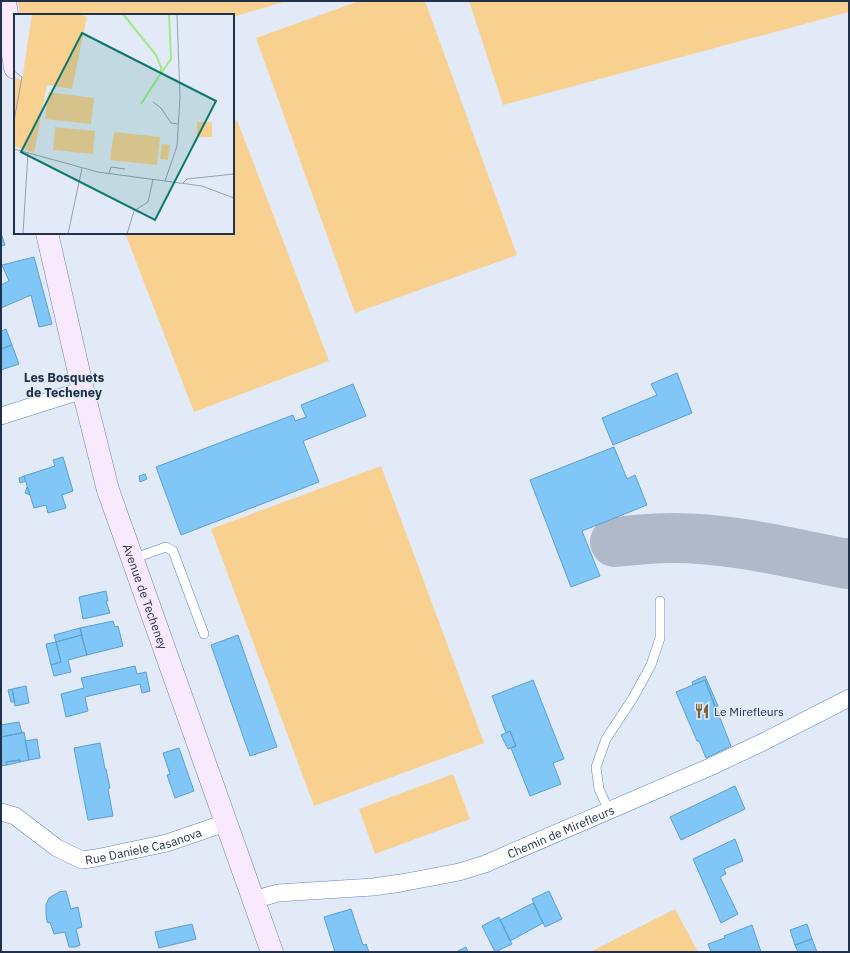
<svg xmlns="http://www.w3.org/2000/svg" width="850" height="953" font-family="'IBM Plex Sans',sans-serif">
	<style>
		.green { fill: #f8d191 }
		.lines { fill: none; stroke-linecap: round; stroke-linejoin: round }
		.taxiway { stroke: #afb9c9; stroke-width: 50 }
		.building { fill: #80c6f6; stroke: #5ba0ce }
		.lane-casing { stroke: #6084be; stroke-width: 10 }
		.street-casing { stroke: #6084be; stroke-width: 18 }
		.secondary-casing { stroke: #6084be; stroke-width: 23 }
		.lane { stroke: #fff; stroke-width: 9 }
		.street { stroke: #fff; stroke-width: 17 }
		.secondary { stroke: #f9e9fd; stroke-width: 22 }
		.labels { text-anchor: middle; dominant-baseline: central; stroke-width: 3; stroke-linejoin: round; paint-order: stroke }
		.street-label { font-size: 12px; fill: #22314a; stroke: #e2eaf7 }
		.poi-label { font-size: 12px; fill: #22314a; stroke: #e2eaf7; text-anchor: start }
		.neighbourhood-label { font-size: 13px; font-weight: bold; fill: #22314a; stroke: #e2eaf7 }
		.inset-river { fill: none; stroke: #9cea88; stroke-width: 2 }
		.inset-road { fill: none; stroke: #95a0b2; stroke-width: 1 }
		.view { fill: #0f766e; fill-opacity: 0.15; stroke: #0f766e; stroke-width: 2 }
		.inset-edge { fill: none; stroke: #22314a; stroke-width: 2 }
	</style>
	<rect width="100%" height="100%" fill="#e2eaf7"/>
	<path class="green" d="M 18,1 L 286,1 L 233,17 L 233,15 L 20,15 Z
		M 359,1 L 425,1 L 517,255 L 355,313 L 256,38 Z
		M 469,1 L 849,1 L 849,12 L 503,105 Z
		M 237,120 L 329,361 L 194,412 L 125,233 L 233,233 L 233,122 Z
		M 381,466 L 484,743 L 314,806 L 211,529 Z
		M 453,774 L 470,819 L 375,854 L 359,809 Z
		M 675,909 L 698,952 L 590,952 Z"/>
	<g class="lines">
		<path class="taxiway" d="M 615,542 C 634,540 653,538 673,538 C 731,538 790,553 847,564 L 849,563"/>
	</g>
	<path class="building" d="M 1,233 L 5,245 L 1,246 Z
		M 34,257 L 52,324 L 39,327 L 31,295 L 1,308 L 1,285 L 9,281 L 2,265 Z
		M 6,329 L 12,345 L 1,349 L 1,331 Z
		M 12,345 L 19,364 L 1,370 L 1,349 Z
		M 677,373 L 692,413 L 613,445 L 602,418 L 657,395 L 651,384 Z
		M 353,384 L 366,416 L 303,441 L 319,482 L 181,535 L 156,467 L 293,415 L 295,421 L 306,417 L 301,405 Z
		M 614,447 L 627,479 L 635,475 L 647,505 L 582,531 L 600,576 L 571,587 L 530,480 Z
		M 63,457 L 73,491 L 62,495 L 66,508 L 48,513 L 46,505 L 34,508 L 24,476 L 55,466 L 53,460 Z
		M 145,474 L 147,479 L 140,482 L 139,476 Z
		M 24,476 L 26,481 L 20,483 L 19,478 Z
		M 27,487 L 30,495 L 25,493 Z
		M 106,591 L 108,601 L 106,601 L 110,613 L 83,619 L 79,597 Z
		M 113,621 L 115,627 L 118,626 L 123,646 L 87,655 L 80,628 Z
		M 80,628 L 82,635 L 56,642 L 54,635 Z
		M 81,635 L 87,655 L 68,660 L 71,672 L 54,676 L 51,665 L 61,662 L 56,642 Z
		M 238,635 L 277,747 L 250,756 L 211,645 Z
		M 56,642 L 61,662 L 51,665 L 46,644 Z
		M 135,666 L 137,674 L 146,672 L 150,691 L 142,693 L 140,684 L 85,697 L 88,711 L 66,717 L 61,694 L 84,688 L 81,678 Z
		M 705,676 L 718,706 L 715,707 L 705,680 L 693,685 L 692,682 Z
		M 533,680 L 564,759 L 553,763 L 561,784 L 530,796 L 511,748 L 516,746 L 510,731 L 506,733 L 492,696 Z
		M 705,680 L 731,746 L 706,758 L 699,741 L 697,741 L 676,692 Z
		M 26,686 L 29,703 L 15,706 L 12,689 Z
		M 12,689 L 15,702 L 11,702 L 8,690 Z
		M 19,722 L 22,733 L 1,737 L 1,725 Z
		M 510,731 L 516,746 L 508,749 L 501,735 Z
		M 24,732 L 29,760 L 20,762 L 20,760 L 6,762 L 7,765 L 1,766 L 1,737 Z
		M 37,739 L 40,758 L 29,760 L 25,741 Z
		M 100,743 L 105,769 L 106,769 L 110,788 L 108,789 L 113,816 L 88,820 L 74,748 Z
		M 179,748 L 194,791 L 175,798 L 167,775 L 170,774 L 163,753 Z
		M 20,760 L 20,762 L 7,765 L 6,762 Z
		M 735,786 L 745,809 L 681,840 L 670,817 Z
		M 735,839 L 743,861 L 724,869 L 726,874 L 720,877 L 738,914 L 721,923 L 693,859 Z
		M 66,891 L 71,909 L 78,907 L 82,927 L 76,929 L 80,945 L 76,947 L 69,947 L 65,932 L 54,934 L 50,922 L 48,923 L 47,921 L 46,914 L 46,905 L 49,898 L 59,892 Z
		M 549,891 L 562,919 L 545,927 L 532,899 Z
		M 533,903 L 543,923 L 510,941 L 500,920 Z
		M 351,909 L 363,945 L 366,944 L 369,952 L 335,952 L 324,917 Z
		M 499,917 L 512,944 L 495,952 L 482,926 Z
		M 192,924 L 196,939 L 159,948 L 155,932 Z
		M 807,924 L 812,939 L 795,945 L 790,930 Z
		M 752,925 L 761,952 L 711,952 L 708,944 L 725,938 L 724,936 Z
		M 812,939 L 817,952 L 798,952 L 795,945 Z
		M 466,947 L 468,952 L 456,952 Z"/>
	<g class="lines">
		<g class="lane-casing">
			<path id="lane" d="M 132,559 L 166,547 L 173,551 L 204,634
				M 609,811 L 599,789 L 596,767 L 606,739 L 633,698 L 651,665 L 660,638 L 660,601"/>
		</g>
		<g class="street-casing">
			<g id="street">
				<path d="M 1,416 L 83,390"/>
				<path id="s1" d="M 1,812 L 15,816 L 57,848 L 82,860 L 96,858 L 167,843 L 225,823"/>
				<path id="s2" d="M 253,900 L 278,893 L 373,887 L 401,883 L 459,872 L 485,864 L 710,767 L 761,743 L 849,698"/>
			</g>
		</g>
		<g class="secondary-casing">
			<g id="secondary">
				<path d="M 5,1 L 15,68"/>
				<path id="s3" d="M 47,233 L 83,390 L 108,490 L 272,952"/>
			</g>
		</g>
		<use href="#lane" class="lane"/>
		<use href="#street" class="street"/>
		<use href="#secondary" class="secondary"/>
	</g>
	<defs>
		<g id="restaurant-bare" transform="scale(1.2)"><path d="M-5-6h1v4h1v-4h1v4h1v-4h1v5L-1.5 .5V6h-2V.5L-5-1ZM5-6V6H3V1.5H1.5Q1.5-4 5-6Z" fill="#7d6235" stroke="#e2eaf7" stroke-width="2.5" paint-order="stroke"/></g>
	</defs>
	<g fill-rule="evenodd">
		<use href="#restaurant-bare" x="702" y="711"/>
	</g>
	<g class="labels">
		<g class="street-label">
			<text stroke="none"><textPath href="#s3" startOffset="377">Avenue de Techeney</textPath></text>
			<text stroke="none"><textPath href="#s2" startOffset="318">Chemin de Mirefleurs</textPath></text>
			<text stroke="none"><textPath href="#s1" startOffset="158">Rue Daniele Casanova</textPath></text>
		</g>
		<g class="poi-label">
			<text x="714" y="711">Le Mirefleurs</text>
		</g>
		<g class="neighbourhood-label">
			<text x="64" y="377">Les Bosquets<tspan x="64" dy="15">de Techeney</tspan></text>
		</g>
	</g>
	<g transform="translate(14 14)">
		<rect width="220" height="220" fill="#e2eaf7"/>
		<path d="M 18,0 L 65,0 L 73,3 L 58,75 L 33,71 L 20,139 L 0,132 L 0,62 L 8,67 ZM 34,78 L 80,84 L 77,110 L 31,105 ZM 183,108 L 198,108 L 198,123 L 183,123 ZM 41,113 L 81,117 L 79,140 L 39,136 ZM 100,118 L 146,123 L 143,151 L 96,146 ZM 148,130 L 156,131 L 154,146 L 146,145 Z" fill="#f8d191"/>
		<path class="inset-river" d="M 109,0 L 142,41 L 147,53 L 147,59 L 127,90M 147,59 L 157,45 L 155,0"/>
		<path class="inset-road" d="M 0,57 L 8,63 L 0,107M 139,88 L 147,94 L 157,109 L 164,110M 0,135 L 84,158 L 188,172 L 220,184M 95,159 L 97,153 L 111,155M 151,167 L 163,132 L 166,84 L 163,0M 169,169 L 173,165 L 220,160M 9,220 L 14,139M 54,220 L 68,154M 113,220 L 120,197 L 134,188 L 139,165"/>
		<path class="view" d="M 68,19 L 202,87 L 141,206 L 7,138 Z"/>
		<rect width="220" height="220" class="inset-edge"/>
	</g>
	<rect width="850" height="953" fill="none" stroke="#22314a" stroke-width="4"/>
</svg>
